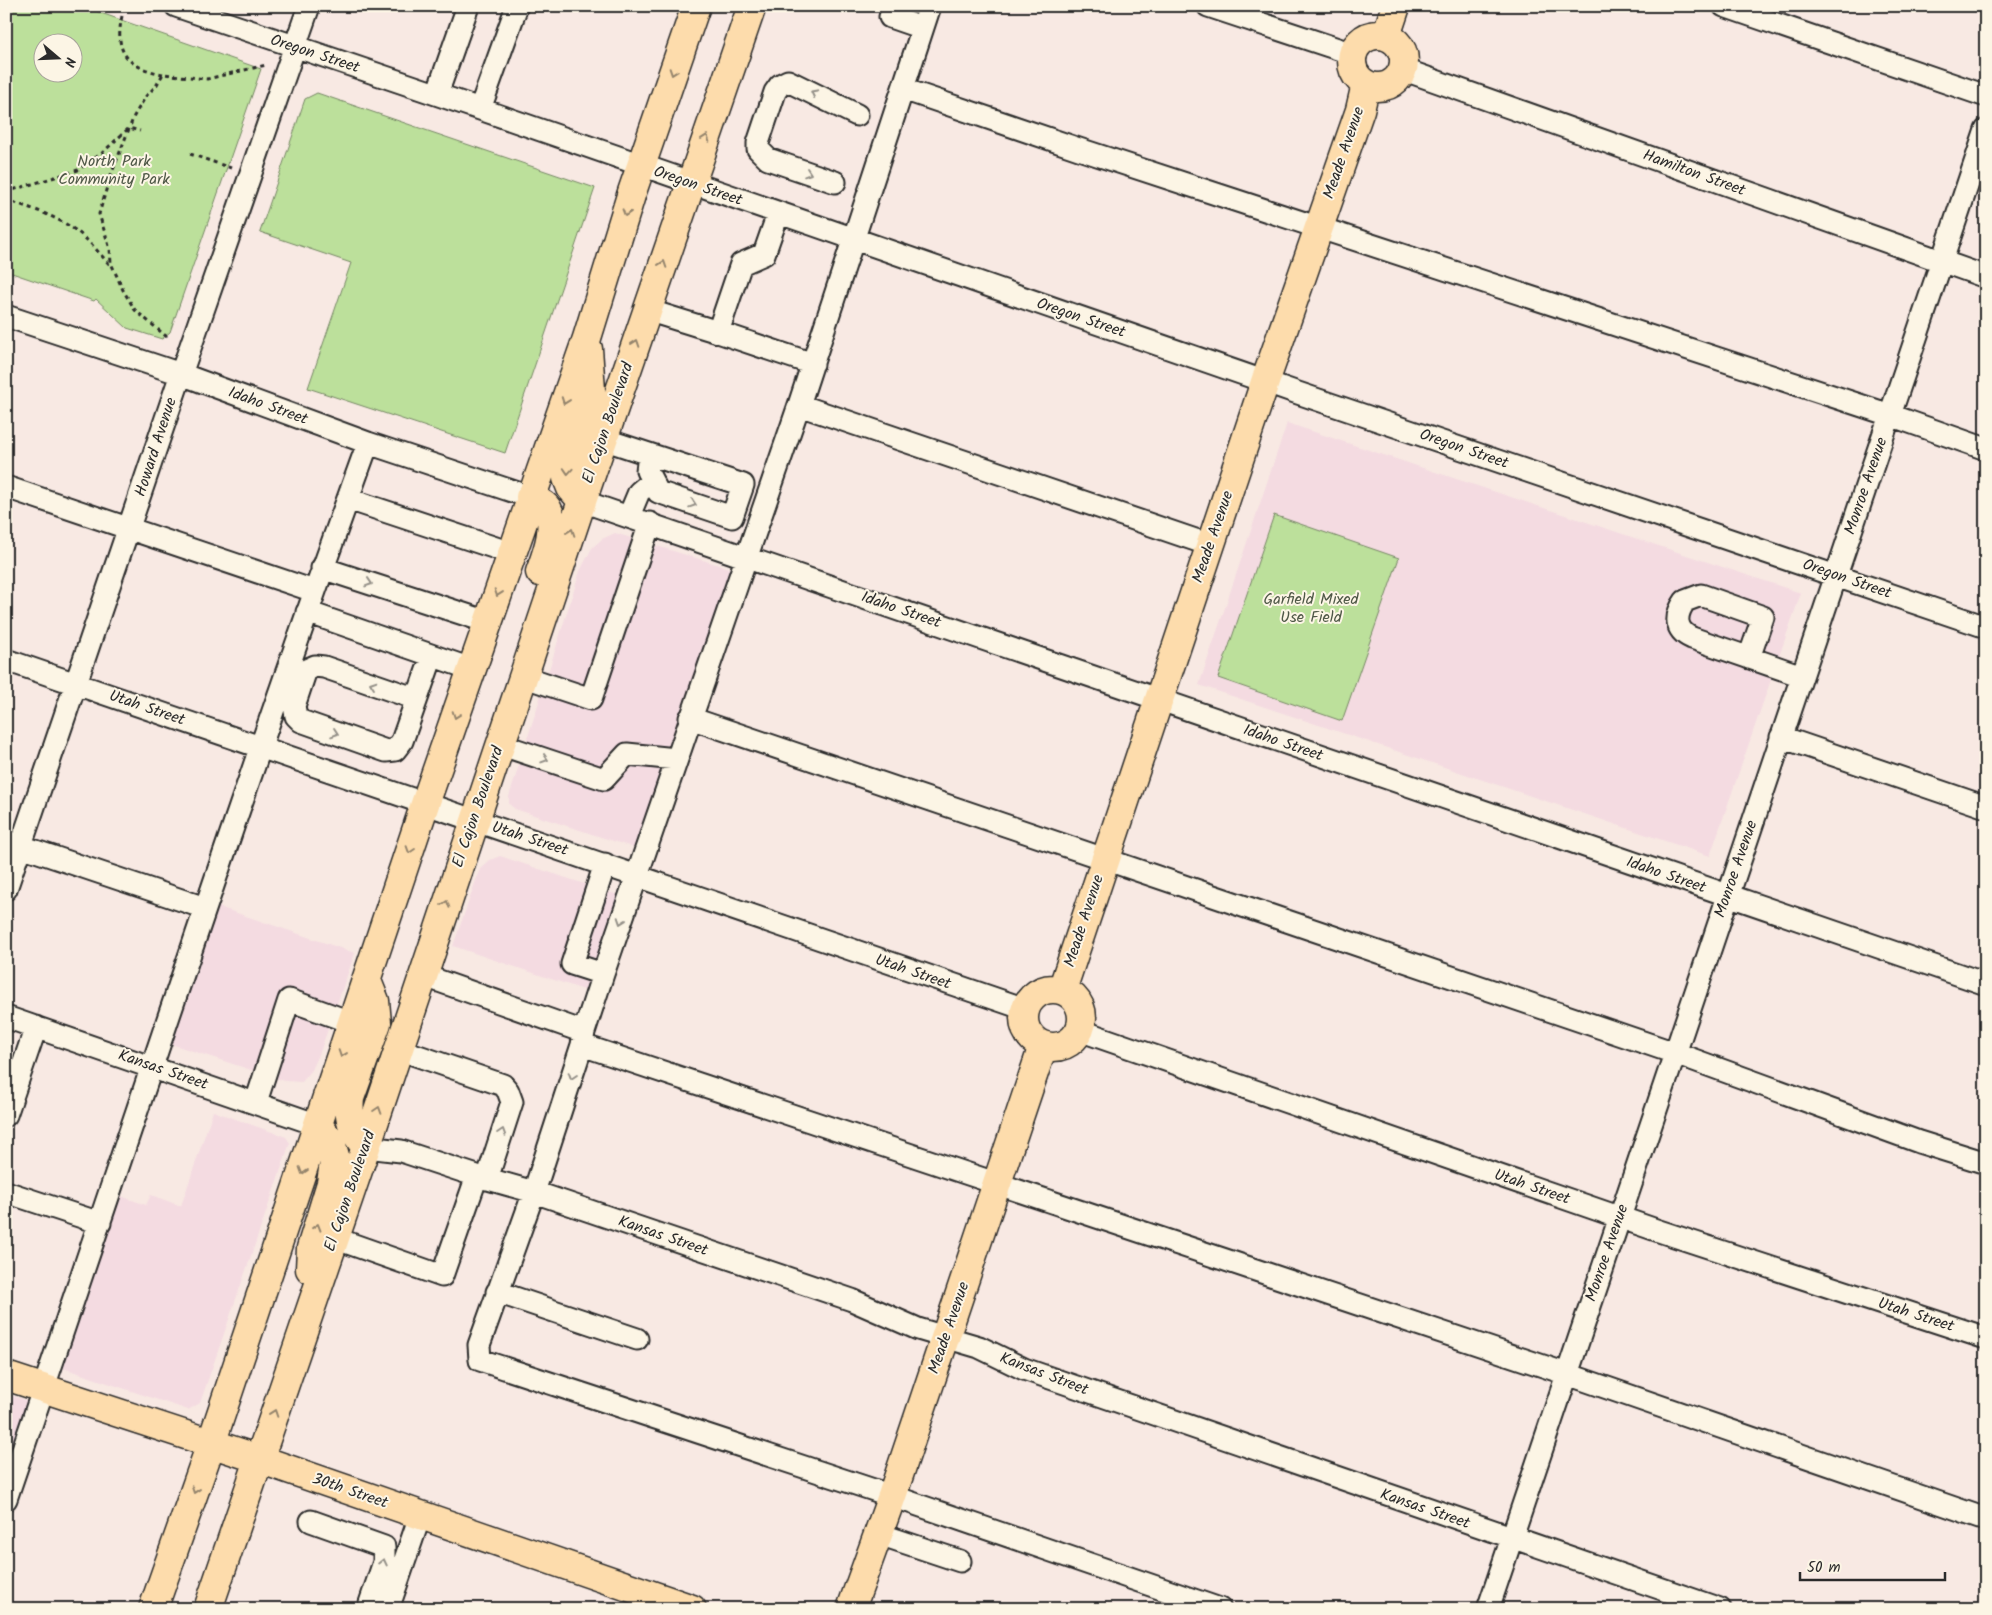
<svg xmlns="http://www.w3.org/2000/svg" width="1992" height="1615" font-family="Kalam,sans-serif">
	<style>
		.built { fill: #f4dbe1 }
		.green { fill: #bce09b; stroke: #748663; fill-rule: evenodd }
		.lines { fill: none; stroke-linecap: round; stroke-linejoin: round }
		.minor-casing { stroke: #2b2b2b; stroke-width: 25 }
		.major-casing { stroke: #2b2b2b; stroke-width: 31 }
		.path { stroke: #2b2b2b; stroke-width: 3; stroke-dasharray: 4 4; stroke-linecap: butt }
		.minor { stroke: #fcf5e5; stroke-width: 21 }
		.major { stroke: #fddcac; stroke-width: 28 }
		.oneway { stroke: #94846c }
		.oneway2 { stroke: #949088 }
		.labels { text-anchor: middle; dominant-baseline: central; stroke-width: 4; stroke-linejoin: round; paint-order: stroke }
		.street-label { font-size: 16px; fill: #2b2b2b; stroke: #fcf5e5 }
		.park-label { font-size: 16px; fill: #4f5847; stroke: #fcf5e5 }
	</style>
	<rect width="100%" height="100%" fill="#f8e9e3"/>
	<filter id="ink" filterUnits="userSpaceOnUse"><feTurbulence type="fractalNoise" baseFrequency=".02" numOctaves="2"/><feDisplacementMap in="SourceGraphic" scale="10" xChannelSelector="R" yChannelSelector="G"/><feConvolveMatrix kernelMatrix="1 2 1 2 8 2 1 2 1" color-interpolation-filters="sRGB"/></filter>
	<g filter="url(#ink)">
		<path class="built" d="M 1287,423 L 1801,593 L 1710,856 L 1199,685 Z
			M 615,533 L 738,571 L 641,850 L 515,809 L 509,804 L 509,797 L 580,571 L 592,548 L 602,539 Z
			M 500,856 L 624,897 L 593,993 L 453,946 L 480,869 L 490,860 Z
			M 213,905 L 355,953 L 320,1052 L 312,1070 L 302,1082 L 285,1081 L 168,1043 Z
			M 213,1111 L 286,1137 L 290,1143 L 200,1403 L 188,1410 L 60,1367 L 118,1195 L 146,1205 L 151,1195 L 181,1206 Z
			M 6,1394 L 32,1402 L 6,1479 Z"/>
		<path class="green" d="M 6,6 L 81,6 L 261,69 L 170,332 L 162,339 L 127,328 L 96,299 L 94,301 L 6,271 ZM 72,42 L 72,72 L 42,72 L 42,42 Z
			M 317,93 L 595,188 L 505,453 L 308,388 L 351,263 L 260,232 L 305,99 Z
			M 1274,515 L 1399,558 L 1342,721 L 1218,678 Z"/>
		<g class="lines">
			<g class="minor-casing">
				<path id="minor" d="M 176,6 L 480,109 L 1295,392 L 1986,627
					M 930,6 L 799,405 L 603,974 L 584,1032 L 582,1045 L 534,1192 L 479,1345 L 480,1360 L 892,1496 L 1220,1609
					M 1208,6 L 1353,54
					M 1724,6 L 1986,96
					M 890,17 L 922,28
					M 1402,69 L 1986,277
					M 903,89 L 1079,149 L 1890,415 L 1986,449
					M 437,94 L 468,6
					M 480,109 L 517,6
					M 835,182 L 768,159 L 758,149 L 758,143 L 775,92 L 780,85 L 788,81 L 857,115
					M 778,214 L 764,254 L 741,264 L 718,332 L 813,364
					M 647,310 L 718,332
					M 6,316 L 181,374 L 368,443 L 530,497
					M 799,405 L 1210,545
					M 603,439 L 743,485 L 732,517 L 658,492 L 647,471 L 649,454
					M 6,487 L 314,591
					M 348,499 L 511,553
					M 582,501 L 1986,984
					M 629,516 L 639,492 L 651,482
					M 322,568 L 488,622
					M 307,612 L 471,669
					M 1749,658 L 1763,617 L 1701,595 L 1685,601 C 1675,615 1674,630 1692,638 L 1802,676
					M 6,660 L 1025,1009
					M 522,676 L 591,699 L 650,523
					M 419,692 L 414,695 L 405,695 L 324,667 L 315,666 L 306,670 L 294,706 L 296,716 L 301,721 L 386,751 L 395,750 L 402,741 L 432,656
					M 690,718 L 1675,1053 L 1919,1142 L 1986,1163
					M 1781,737 L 1986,807
					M 499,744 L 604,779 L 627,754 L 676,759
					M 6,841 L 205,908
					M 6,889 L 181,374 L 309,6
					M 603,974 L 572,964 L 605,864
					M 422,975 L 584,1032
					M 6,1017 L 318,1125
					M 1079,1030 L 1659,1231 L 1986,1338
					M 582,1045 L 1567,1374 L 1986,1519
					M 398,1049 L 503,1085 L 508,1091 L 512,1102 L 487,1179
					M 256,1102 L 289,1000 L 353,1023
					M 6,1115 L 36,1027
					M 366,1147 L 401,1151 L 477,1176 L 534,1192 L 852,1300 L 918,1329 L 979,1347 L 1024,1369 L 1720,1609
					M 6,1192 L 100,1223
					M 334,1238 L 442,1276 L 477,1176
					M 497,1292 L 637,1339
					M 6,1499 C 126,1147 241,793 368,443
					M 311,1521 L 384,1547 L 384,1562 L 368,1609
					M 879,1534 L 960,1561
					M 388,1609 L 420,1516
					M 1488,1609 L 1986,130"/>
			</g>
			<g class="major-casing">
				<path id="major" d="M1352 61a26 26 0 1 1 52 0a26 26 0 1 1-52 0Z
					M 1386,36 L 1396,6
					M 530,497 C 535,500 544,503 547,508 C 558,526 546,555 540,572
					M 582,501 L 571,488 L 567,478 L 569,458 L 591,390 L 588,349
					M1024 1018a29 29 0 1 1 58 0a29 29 0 1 1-58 0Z
					M 1062,990 L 1265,382 L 1360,110 L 1366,84
					M 366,1147 C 352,1131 348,1118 350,1098 L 377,1023 L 375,1001 L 367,981
					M 310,1269 L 311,1248 L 331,1183 L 335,1156 L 331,1142 L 318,1125
					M 6,1376 L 259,1459 L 692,1609
					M 153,1609 L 211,1444 L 425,804 L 587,338 L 632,192 L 696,6
					M 208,1609 L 366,1147 L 582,501 L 752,6
					M 851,1609 L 892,1496 L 1043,1046"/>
			</g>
			<path class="path" d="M 122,16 C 114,53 127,67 163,74
				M 190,154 L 231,168
				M 6,192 L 78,170 L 102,153 L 129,128 L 140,131
				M 6,200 C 34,209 66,219 87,240 C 96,248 103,258 111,266
				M 167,337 L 135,310 L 123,290 L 111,263 L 110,249 L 99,214 L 109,180 L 134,116 L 146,96 L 156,86 L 163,74 L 207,79 L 266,65"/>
			<use href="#minor" class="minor"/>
			<use href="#major" class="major"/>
		</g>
		<defs><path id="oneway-chevron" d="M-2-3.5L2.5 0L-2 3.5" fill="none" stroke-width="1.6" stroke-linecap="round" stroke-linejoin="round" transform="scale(1.25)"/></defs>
		<g class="oneway">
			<use href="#oneway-chevron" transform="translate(673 72) rotate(109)"/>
			<use href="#oneway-chevron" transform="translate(706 138) rotate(-71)"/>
			<use href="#oneway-chevron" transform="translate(626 213) rotate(107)"/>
			<use href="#oneway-chevron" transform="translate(663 264) rotate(-71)"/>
			<use href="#oneway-chevron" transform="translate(636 343) rotate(-71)"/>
			<use href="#oneway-chevron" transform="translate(565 401) rotate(110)"/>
			<use href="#oneway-chevron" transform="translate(568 471) rotate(94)"/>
			<use href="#oneway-chevron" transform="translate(571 532) rotate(-71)"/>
			<use href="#oneway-chevron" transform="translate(498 593) rotate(109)"/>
			<use href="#oneway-chevron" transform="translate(456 715) rotate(109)"/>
			<use href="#oneway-chevron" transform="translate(410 850) rotate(108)"/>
			<use href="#oneway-chevron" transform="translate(446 904) rotate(-72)"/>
			<use href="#oneway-chevron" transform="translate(342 1054) rotate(109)"/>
			<use href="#oneway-chevron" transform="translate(378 1110) rotate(-72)"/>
			<use href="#oneway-chevron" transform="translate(303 1171) rotate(108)"/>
			<use href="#oneway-chevron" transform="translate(317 1227) rotate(-73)"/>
			<use href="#oneway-chevron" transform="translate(274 1413) rotate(-71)"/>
			<use href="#oneway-chevron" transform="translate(195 1490) rotate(109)"/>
		</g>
		<g class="oneway2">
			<use href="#oneway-chevron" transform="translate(814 93) rotate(-153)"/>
			<use href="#oneway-chevron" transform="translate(808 173) rotate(19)"/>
			<use href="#oneway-chevron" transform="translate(693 504) rotate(19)"/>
			<use href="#oneway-chevron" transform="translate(369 583) rotate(18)"/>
			<use href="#oneway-chevron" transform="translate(373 684) rotate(-161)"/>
			<use href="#oneway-chevron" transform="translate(335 733) rotate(19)"/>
			<use href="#oneway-chevron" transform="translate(545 759) rotate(18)"/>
			<use href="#oneway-chevron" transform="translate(621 921) rotate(109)"/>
			<use href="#oneway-chevron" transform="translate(572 1076) rotate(108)"/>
			<use href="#oneway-chevron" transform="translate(502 1132) rotate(-72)"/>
			<use href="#oneway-chevron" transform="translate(383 1562) rotate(-77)"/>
		</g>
	</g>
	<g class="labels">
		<g class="street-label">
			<text transform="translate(315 54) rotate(18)">Oregon Street</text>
			<text transform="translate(1344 153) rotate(-71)">Meade Avenue</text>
			<text transform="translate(1694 173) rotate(20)">Hamilton Street</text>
			<text transform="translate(698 186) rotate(19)">Oregon Street</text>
			<text transform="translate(1081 318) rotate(19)">Oregon Street</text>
			<text transform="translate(268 406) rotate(20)">Idaho Street</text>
			<text transform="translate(608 423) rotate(-71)">El Cajon Boulevard</text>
			<text transform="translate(156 447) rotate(-72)">Howard Avenue</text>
			<text transform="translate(1464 449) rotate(19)">Oregon Street</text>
			<text transform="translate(1866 486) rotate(-71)">Monroe Avenue</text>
			<text transform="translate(1213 537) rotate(-71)">Meade Avenue</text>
			<text transform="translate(1847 579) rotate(19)">Oregon Street</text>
			<text transform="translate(901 610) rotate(19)">Idaho Street</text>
			<text transform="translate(147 708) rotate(19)">Utah Street</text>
			<text transform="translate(1283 743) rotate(19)">Idaho Street</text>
			<text transform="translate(478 807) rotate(-71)">El Cajon Boulevard</text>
			<text transform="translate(530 839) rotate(18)">Utah Street</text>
			<text transform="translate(1736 869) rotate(-71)">Monroe Avenue</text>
			<text transform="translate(1666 875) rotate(19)">Idaho Street</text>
			<text transform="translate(1084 921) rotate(-72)">Meade Avenue</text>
			<text transform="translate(913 972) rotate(19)">Utah Street</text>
			<text transform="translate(163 1070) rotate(19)">Kansas Street</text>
			<text transform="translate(1532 1187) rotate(19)">Utah Street</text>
			<text transform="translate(350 1191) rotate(-71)">El Cajon Boulevard</text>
			<text transform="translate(663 1236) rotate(19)">Kansas Street</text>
			<text transform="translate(1607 1253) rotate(-71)">Monroe Avenue</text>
			<text transform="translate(1916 1315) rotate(18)">Utah Street</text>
			<text transform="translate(949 1328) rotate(-71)">Meade Avenue</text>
			<text transform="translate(1044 1374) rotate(21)">Kansas Street</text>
			<text transform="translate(350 1491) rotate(19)">30th Street</text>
			<text transform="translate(1425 1509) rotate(19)">Kansas Street</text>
		</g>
		<g class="park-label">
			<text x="114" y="161">North Park<tspan x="114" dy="18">Community Park</tspan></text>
			<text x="1311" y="599">Garfield Mixed<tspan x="1311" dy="18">Use Field</tspan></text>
		</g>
	</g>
	<rect width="1992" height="1615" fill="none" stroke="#fcf5e5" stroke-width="25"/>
	<rect x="12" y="12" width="1967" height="1590" fill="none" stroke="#2b2b2b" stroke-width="2" filter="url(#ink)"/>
	<g transform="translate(58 58) rotate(109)"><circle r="24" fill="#fcf5e5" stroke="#a8a49b"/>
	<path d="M0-4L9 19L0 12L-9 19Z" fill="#2b2b2b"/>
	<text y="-8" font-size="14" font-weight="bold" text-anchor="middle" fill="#2b2b2b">N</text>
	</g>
	<path d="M1800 1572v8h145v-8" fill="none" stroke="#2b2b2b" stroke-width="2.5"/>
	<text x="1807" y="1572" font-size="15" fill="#2b2b2b" stroke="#fcf5e5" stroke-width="4" paint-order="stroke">50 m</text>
</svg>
